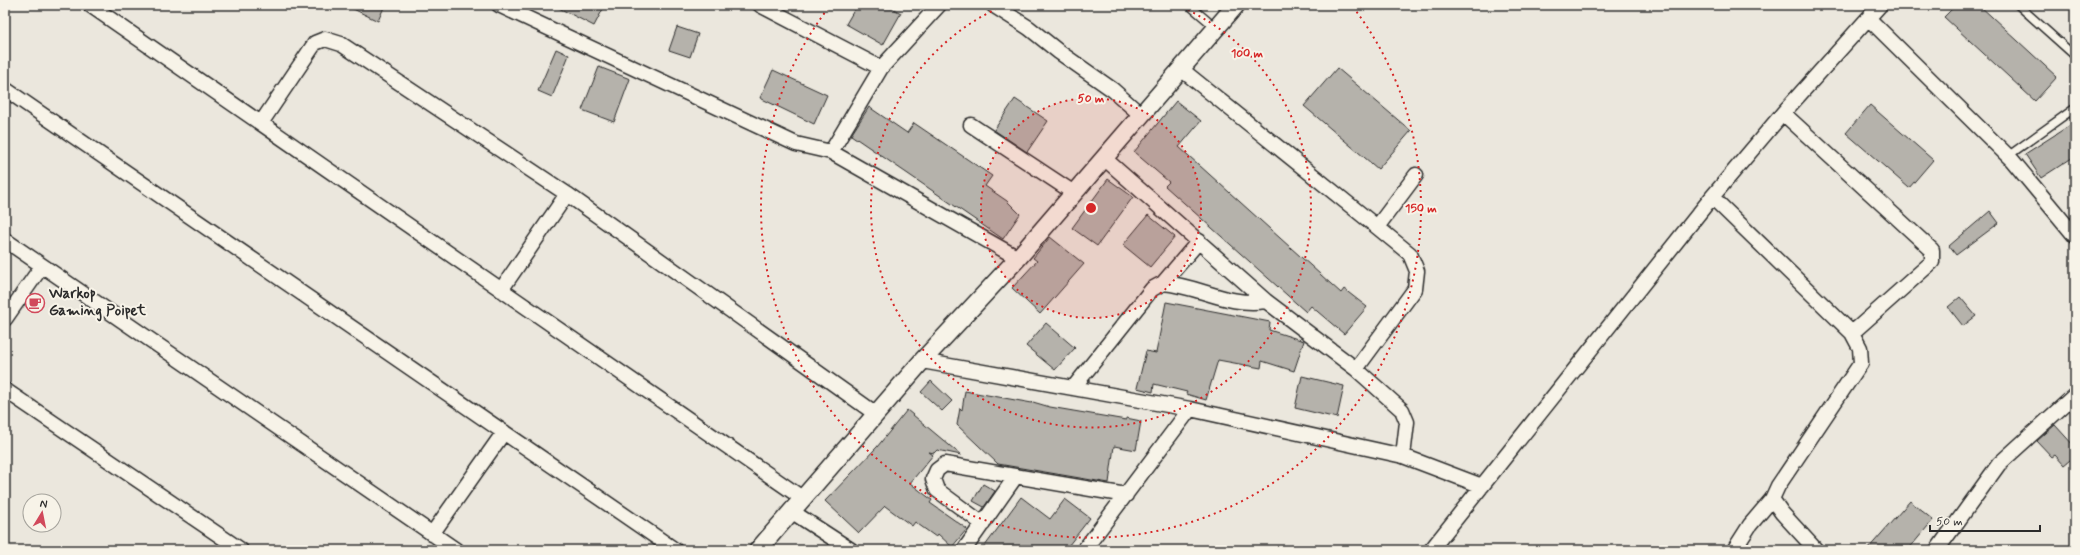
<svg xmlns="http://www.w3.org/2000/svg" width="2080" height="555" font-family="Mynerve,sans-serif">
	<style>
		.building { fill: #b5b2ab; stroke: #2b2b2b }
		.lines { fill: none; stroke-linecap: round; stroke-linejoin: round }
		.service-casing { stroke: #2b2b2b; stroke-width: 10 }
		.minor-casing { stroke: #2b2b2b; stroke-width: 17 }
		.tertiary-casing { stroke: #2b2b2b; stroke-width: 20 }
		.service { stroke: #f7f3e8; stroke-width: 7 }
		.minor { stroke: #f7f3e8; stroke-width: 14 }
		.tertiary { stroke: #f7f3e8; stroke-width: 17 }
		.ring { fill: none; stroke: #d62828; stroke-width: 2; stroke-dasharray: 2 4 }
		.labels { text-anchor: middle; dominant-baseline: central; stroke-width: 4; stroke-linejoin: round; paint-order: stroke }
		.poi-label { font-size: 15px; font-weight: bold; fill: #2b2b2b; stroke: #f7f3e8; text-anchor: start }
		.centre { fill: #d62828; stroke: #f7f3e8; stroke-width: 2 }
		.ring-label { font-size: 12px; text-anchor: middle; font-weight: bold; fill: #d62828; stroke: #f7f3e8; stroke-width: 4; stroke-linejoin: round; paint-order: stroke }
	</style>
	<rect width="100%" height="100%" fill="#ebe7dd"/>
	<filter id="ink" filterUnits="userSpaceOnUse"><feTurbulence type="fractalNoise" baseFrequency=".025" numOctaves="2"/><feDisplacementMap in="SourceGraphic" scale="8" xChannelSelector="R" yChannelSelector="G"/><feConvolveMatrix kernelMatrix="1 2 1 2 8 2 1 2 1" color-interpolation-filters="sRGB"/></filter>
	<g filter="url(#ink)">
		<path class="building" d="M 345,5 L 385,5 L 378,21 Z
			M 553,5 L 605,5 L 594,26 Z
			M 857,5 L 886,5 L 901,13 L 883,45 L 846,24 Z
			M 1956,5 L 1979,5 L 2057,77 L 2035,101 L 1944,17 Z
			M 677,27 L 698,34 L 690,57 L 669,50 Z
			M 556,49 L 569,55 L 552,97 L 538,91 Z
			M 599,67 L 630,79 L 614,122 L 582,110 Z
			M 1337,68 L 1411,131 L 1378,169 L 1304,106 Z
			M 773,70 L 827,95 L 814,124 L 760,98 Z
			M 1015,99 L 1048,121 L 1027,152 L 994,130 Z
			M 1176,101 L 1201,121 L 1179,147 L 1341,293 L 1344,289 L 1367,307 L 1344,334 L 1311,306 L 1306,312 L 1165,186 L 1169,182 L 1134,152 Z
			M 1870,105 L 1933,160 L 1909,188 L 1846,133 Z
			M 869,107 L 907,133 L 914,123 L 992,176 L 985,186 L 1007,201 L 1020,214 L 1003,239 L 851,135 Z
			M 2075,122 L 2075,156 L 2041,178 L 2025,154 Z
			M 1108,179 L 1133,197 L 1097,246 L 1072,228 Z
			M 1990,211 L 1999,223 L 1956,255 L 1949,246 Z
			M 1148,215 L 1175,237 L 1150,267 L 1123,245 Z
			M 1050,237 L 1084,264 L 1040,314 L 1012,288 L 1037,261 L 1033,258 Z
			M 1960,297 L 1976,316 L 1963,326 L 1948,307 Z
			M 1166,302 L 1270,322 L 1269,330 L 1304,341 L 1294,371 L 1262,361 L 1261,368 L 1218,360 L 1206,400 L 1186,394 L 1187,392 L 1154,384 L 1153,392 L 1137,388 L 1146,351 L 1156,353 Z
			M 1046,323 L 1075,348 L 1055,370 L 1026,346 Z
			M 1302,376 L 1344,386 L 1337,418 L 1295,408 Z
			M 931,381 L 952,401 L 942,411 L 921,392 Z
			M 965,391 L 1032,403 L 1033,402 L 1050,407 L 1126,420 L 1126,418 L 1141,421 L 1136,450 L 1114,446 L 1109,483 L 998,464 L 957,425 L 960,408 L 962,410 Z
			M 907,410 L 961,455 L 937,450 L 934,453 L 929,452 L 933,455 L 910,483 L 932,500 L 930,503 L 967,529 L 952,547 L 938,534 L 936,537 L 915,522 L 912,526 L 885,506 L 859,533 L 825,501 L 877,447 Z
			M 2055,425 L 2075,447 L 2075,456 L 2064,465 L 2055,455 L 2052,457 L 2037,441 Z
			M 983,484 L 995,491 L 984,507 L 973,501 Z
			M 1021,497 L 1050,519 L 1065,499 L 1090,518 L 1065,550 L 982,550 Z
			M 1910,501 L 1933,520 L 1908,550 L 1867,550 Z"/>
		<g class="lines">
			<g class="service-casing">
				<path id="service" d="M 1189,5 L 1216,28
					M 2018,5 L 2075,56
					M 2008,156 L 2075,108"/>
			</g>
			<g class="minor-casing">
				<path id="minor" d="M 90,5 L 802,498
					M 499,5 L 796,144 L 831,152 L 1018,258
					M 760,5 L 881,68
					M 993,5 L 1029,28 L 1059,52 L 1113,90 L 1141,115
					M 1869,19 L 2012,160 L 2075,236
					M 1181,69 L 1377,227 L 1416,175
					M 5,89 L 675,550
					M 1783,113 L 1932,250 L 1932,262 L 1852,333
					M 261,123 L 315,43 L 325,39 L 341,44 L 567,194 L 876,414
					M 971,125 L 1074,193
					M 831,152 L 881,68 L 939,5
					M 1104,158 L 1266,301 L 1356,369 L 1402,410 L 1407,422 L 1403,456
					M 1712,197 L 1852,333 L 1860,348 L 1861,363 L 1778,486 L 1772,499 L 1782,513 L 1816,550
					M 5,240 L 456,550
					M 1163,283 L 1199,241
					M 501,290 L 567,194
					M 5,319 L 42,266
					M 922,361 L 1190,409 L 1403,456 L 1482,486
					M 1356,369 L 1415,289 L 1417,271 L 1410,254 L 1377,227
					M 1073,388 L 1152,289 L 1163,283 C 1200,286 1228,307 1266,301
					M 5,390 L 241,550
					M 791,511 L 851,550
					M 983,524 L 937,490 L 933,479 L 937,470 L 945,464 L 1126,495
					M 432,534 L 504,432
					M 964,550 L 1016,476
					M 1084,550 L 1190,409
					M 1431,550 L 1712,197 L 1783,113 L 1880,5
					M 1734,550 L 1750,525 L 1772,499
					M 1937,550 L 1999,464 L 2075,395"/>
			</g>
			<g class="tertiary-casing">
				<path id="tertiary" d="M 758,550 L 922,361 L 1018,258 L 1236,5"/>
			</g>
			<use href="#service" class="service"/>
			<use href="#minor" class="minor"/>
			<use href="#tertiary" class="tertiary"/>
		</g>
	</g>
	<circle cx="1091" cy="208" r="110" fill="#d62828" fill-opacity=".12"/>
	<g class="ring">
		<circle cx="1091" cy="208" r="110"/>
		<path d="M1177 5A220 220 0 1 1 1005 5"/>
		<path d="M1353 7A330 330 0 1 1 829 7"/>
	</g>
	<defs>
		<g id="cafe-ring" transform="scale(1)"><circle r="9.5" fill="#f7f3e8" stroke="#d1495b" stroke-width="1.5"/><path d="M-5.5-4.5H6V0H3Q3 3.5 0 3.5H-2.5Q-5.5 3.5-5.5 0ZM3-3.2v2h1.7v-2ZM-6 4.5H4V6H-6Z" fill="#d1495b"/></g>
	</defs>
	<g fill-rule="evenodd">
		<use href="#cafe-ring" x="35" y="303"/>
	</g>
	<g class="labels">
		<g class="poi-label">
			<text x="49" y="294">Warkop<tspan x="49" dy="17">Gaming Poipet</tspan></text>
		</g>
	</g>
	<circle cx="1091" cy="208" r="6" class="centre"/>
	<g class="ring-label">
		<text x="1247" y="57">100 m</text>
		<text x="1091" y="102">50 m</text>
		<text x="1421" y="212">150 m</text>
	</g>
	<rect width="2080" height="555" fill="none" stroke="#f7f3e8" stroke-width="20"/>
	<rect x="10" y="10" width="2060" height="535" fill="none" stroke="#2b2b2b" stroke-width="1.5" filter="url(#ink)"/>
	<g transform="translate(42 513) rotate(10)"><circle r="19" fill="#f7f3e8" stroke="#a5a39c"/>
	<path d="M0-3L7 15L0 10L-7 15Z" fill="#d1495b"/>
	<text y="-6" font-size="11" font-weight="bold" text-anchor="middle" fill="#2b2b2b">N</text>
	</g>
	<path d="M1930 525v6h110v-6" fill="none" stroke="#2b2b2b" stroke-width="2"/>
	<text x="1936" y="525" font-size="12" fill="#2b2b2b" stroke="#f7f3e8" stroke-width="3" paint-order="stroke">50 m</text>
</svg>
